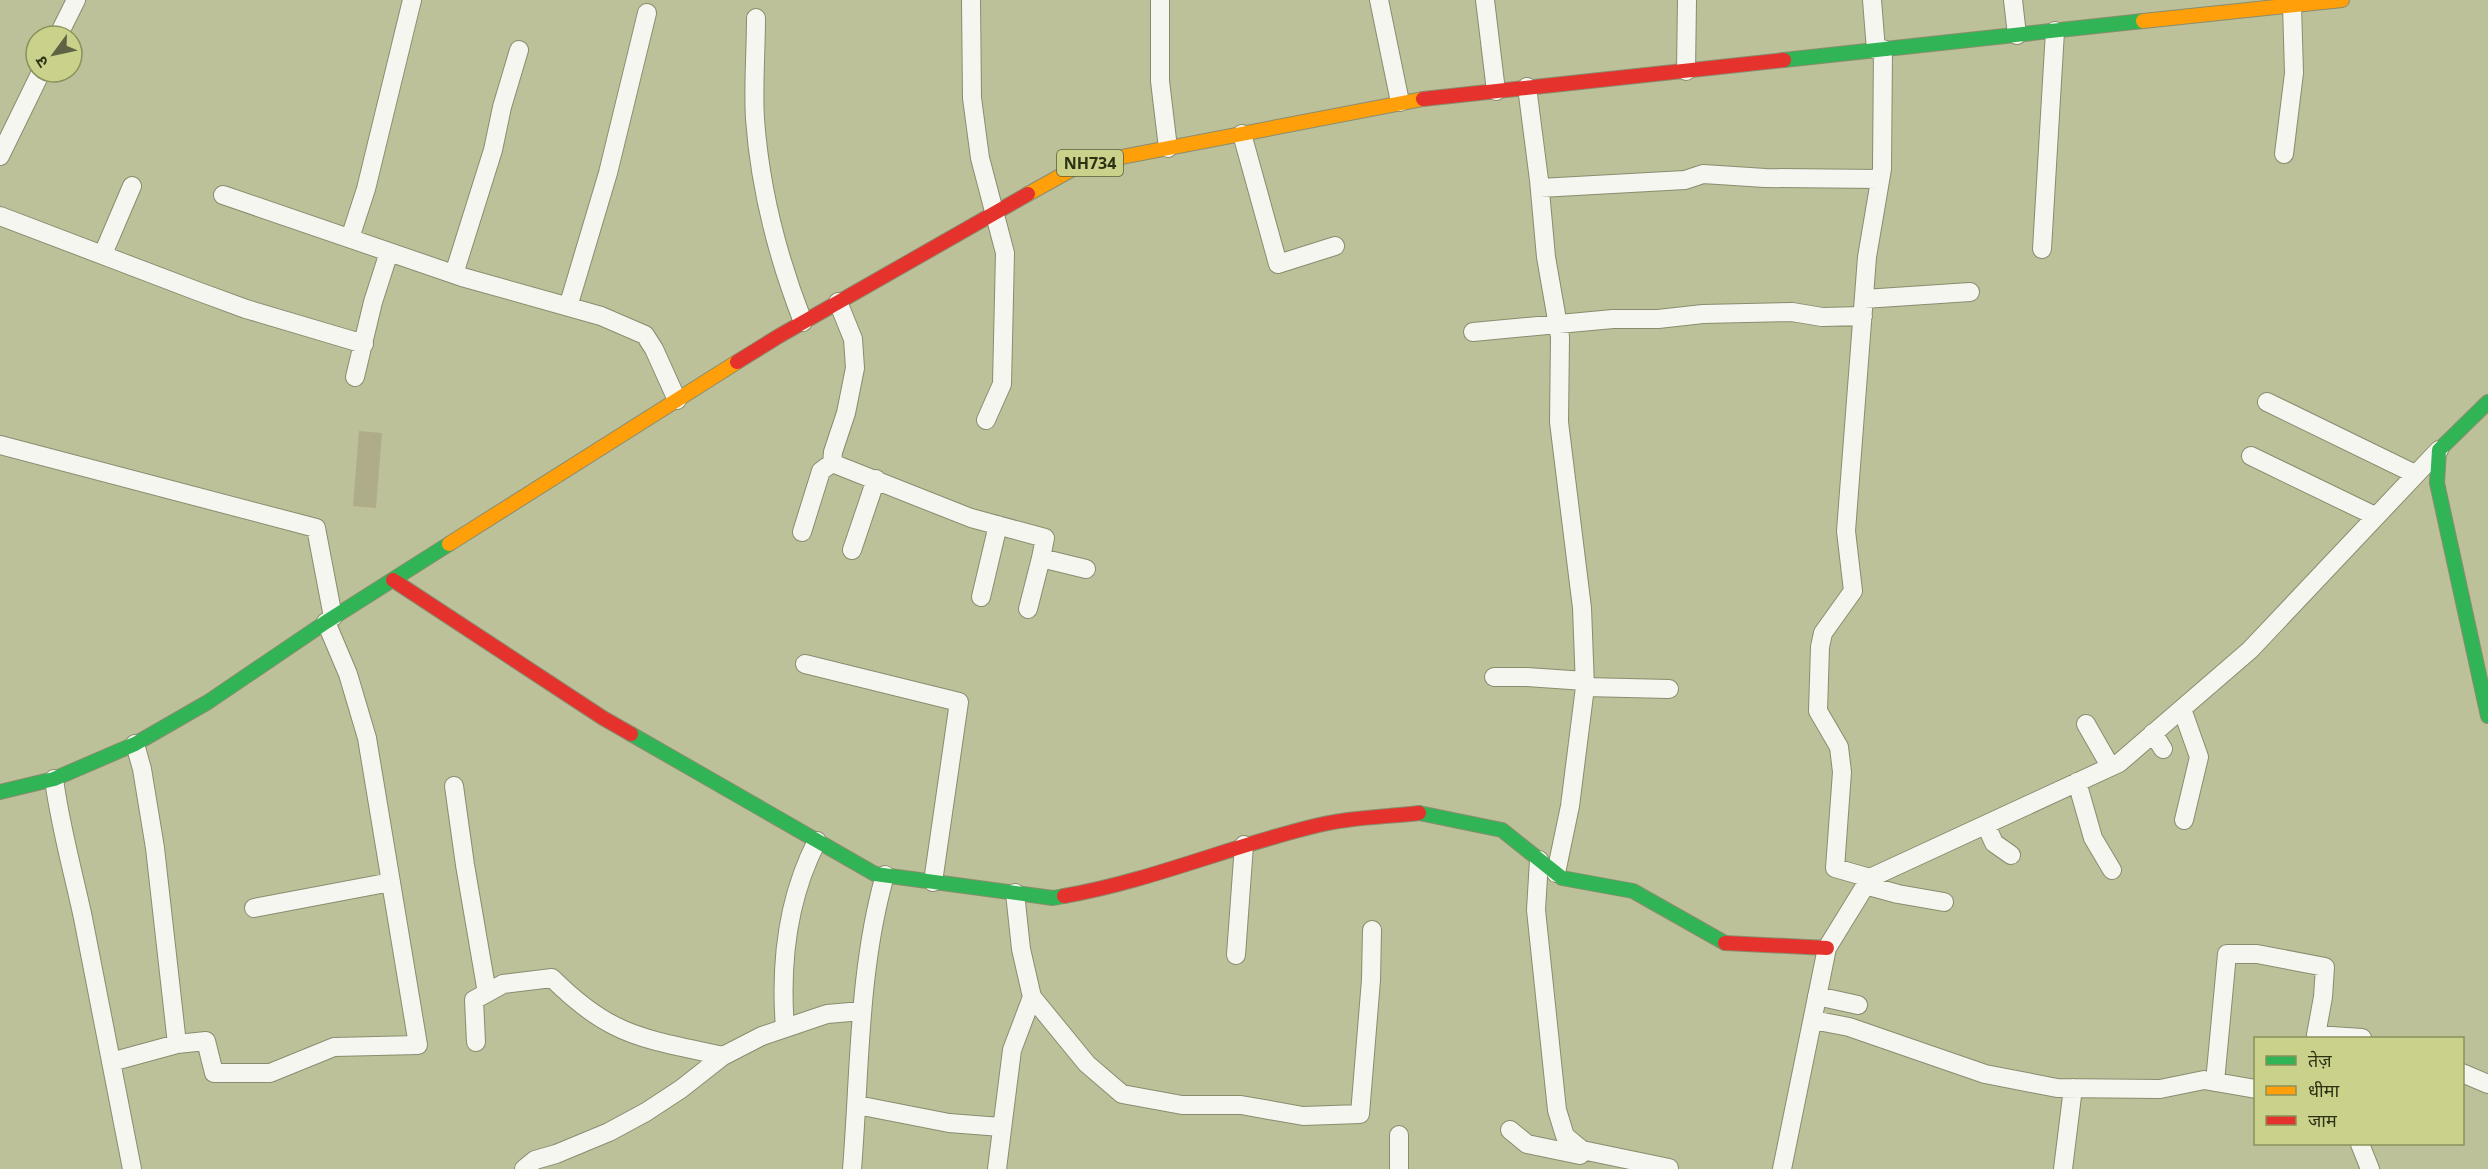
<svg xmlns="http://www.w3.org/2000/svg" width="2488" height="1169" font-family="'Open Sans','Noto Sans Devanagari',sans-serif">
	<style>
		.building { fill: #afac8a }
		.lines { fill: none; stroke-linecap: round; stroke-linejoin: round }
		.street-casing { stroke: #898d6e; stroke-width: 20 }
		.fast-casing { stroke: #898d6e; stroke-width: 16 }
		.slow-casing { stroke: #898d6e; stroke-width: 16 }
		.jam-casing { stroke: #898d6e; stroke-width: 16 }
		.street { stroke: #f5f6f0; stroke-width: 18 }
		.fast { stroke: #30b455; stroke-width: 14 }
		.slow { stroke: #ff9f0a; stroke-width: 14 }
		.jam { stroke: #e5322d; stroke-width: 14 }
		.labels { text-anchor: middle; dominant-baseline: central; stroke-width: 5; stroke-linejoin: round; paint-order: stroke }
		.shield { fill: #c9d18a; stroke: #5c6037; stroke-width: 1.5 }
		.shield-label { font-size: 16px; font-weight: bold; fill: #2e3014 }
	</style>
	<rect width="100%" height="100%" fill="#bcc19a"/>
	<path class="building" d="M 359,431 L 382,433 L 376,508 L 353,506 Z"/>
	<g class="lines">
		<g class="street-casing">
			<path id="street" d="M 971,0 L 972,98 L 980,158 L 1005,253 L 1002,384 L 986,420
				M 1160,0 L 1160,81 L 1168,148
				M 1379,0 L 1400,102
				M 1485,0 L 1496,91
				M 1872,0 L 1876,50
				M 2013,0 L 2017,35
				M 756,18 C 756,52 753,86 755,119 C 760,188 778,258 803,322
				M 58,36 L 76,0
				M 1686,71 L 1687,0
				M 1527,87 L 1539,180 L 1546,257 L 1560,337 L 1559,422 L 1582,608 L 1585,687 L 1570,806 L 1556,873
				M 1242,134 L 1278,264 L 1335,246
				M 2284,154 L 2294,73 L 2292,5
				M 0,156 L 41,72
				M 1540,188 L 1685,180 L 1703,174 L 1765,178 L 1880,179
				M 223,195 L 462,277 L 601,316 L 645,335 L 654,349 L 677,400
				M 0,216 L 197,291 L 246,309 L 364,344
				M 350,238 L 366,189 L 412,0
				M 2042,249 L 2055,31
				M 103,254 L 132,186
				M 454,274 L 493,150 L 502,107 L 519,50
				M 1864,299 L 1970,292
				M 838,302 L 853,339 L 855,368 L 846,413 L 833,452 L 832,463 L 971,518 L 1045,538 L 1041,558 L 1086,569
				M 568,307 L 608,173 L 647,13
				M 1473,332 L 1613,319 L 1658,319 L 1703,314 L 1792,312 L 1822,317 L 1863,316
				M 355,377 L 373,302 L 389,252
				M 2267,402 L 2415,474
				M 0,445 L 316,528 L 333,617
				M 2251,456 L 2375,516
				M 802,532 L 821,471 L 832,463
				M 852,550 L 876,479
				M 981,597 L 998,525
				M 1028,609 L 1041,558
				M 805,664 L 959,702 L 933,882
				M 1494,677 L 1527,677 L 1585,681
				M 1585,687 L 1669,689
				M 2182,709 L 2199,757 L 2184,820
				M 2086,724 L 2110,766
				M 2153,733 L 2163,749
				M 135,744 L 142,769 L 155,848 L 177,1044
				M 54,779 C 60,826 73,871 83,918 C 100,1001 116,1085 132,1169
				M 2077,782 L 2093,838 L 2112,870
				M 454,786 L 465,865 L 487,993
				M 1986,825 L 1994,843 L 2011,855
				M 1539,860 L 1536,910 L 1557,1110 L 1565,1136 L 1582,1150 L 1669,1168
				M 1870,878 L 1835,868 L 1842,772 L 1839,747 L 1818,711 L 1820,647 L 1823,633 L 1853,591 L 1846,531 L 1867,257 L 1882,169 L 1883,49
				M 1865,885 L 1898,894 L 1944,902
				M 1015,893 L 1021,949 L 1032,997 L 1087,1064 L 1122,1094 L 1182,1105 L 1241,1105 L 1303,1116 L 1360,1114 L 1371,980 L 1372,930
				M 254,908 L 391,882
				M 1236,955 L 1244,845
				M 1817,996 L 1858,1005
				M 1813,1020 L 1849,1027 L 1985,1074 L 2057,1088 L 2160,1089 L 2204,1080 L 2256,1089
				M 785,1028 C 780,964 787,899 817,841
				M 476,1042 L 474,1000 L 503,984 L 552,978 C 571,997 591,1014 615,1026 C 646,1042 689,1048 723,1056
				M 111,1062 L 177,1044 L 206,1041 L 214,1073 L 270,1073 L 334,1047 L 418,1045 L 367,738 L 348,674 L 326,622
				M 2462,1073 L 2488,1084
				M 2215,1082 L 2227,954 L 2257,954 L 2325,967 L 2323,997 L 2316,1035 L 2362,1038
				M 857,1105 L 949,1123 L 1001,1127
				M 1510,1130 L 1527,1144 L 1580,1155
				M 2360,1144 L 2370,1169
				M 524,1169 L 535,1160 L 556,1154 L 609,1132 L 646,1112 L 681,1089 L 723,1056 L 762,1036 L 827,1014 L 862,1011
				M 852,1169 C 860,1071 858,970 885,875
				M 997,1169 L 1012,1050 L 1032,997
				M 1399,1169 L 1399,1135
				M 1782,1169 L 1827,948 L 1870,878 L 2119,763 L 2250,650 L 2439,450
				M 2063,1169 L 2073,1088"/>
		</g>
		<g class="fast-casing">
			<path id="fast" d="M 1784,60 L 2143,21
				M 2488,402 L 2439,450 L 2437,483 L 2488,716
				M 631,734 L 875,874 L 1053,898 L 1064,896
				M 0,792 L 54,779 L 135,744 L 208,702 L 326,622 L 449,544
				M 1419,813 L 1502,830 L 1562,878 L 1633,891 L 1725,943"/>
		</g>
		<g class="slow-casing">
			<path id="slow" d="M 2143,21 L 2342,0
				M 1028,194 L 1080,165 L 1423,99
				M 449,544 L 737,362"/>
		</g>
		<g class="jam-casing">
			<path id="jam" d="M 1423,99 L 1784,60
				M 737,362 L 779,336 L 1028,194
				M 393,580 L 603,718 L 631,734
				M 1064,896 C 1151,881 1233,845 1319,825 C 1351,817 1386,817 1419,813
				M 1725,943 L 1827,948"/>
		</g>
		<use href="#street" class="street"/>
		<use href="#fast" class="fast"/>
		<use href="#slow" class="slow"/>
		<use href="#jam" class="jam"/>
	</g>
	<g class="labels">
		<rect class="shield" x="1057" y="150" width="66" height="26" rx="4.5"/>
		<g class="shield-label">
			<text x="1090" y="163">NH734</text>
		</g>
	</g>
	<rect x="2254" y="1037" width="210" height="108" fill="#c9d18a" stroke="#8b915b" stroke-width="1.5"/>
	<rect x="2266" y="1056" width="30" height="9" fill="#30b455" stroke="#8b915b" stroke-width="1.5"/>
	<text x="2308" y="1067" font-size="18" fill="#2e3014">तेज़</text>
	<rect x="2266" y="1086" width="30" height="9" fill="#ff9f0a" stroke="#8b915b" stroke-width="1.5"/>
	<text x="2308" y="1097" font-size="18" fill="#2e3014">धीमा</text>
	<rect x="2266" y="1116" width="30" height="9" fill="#e5322d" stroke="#8b915b" stroke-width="1.5"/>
	<text x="2308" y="1127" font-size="18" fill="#2e3014">जाम</text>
	<g transform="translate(54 54) rotate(237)"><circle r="28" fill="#c9d18a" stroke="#8b915b" stroke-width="1.5"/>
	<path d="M0-4.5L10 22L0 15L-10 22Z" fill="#606343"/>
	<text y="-9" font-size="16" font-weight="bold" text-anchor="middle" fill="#2e3014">उ</text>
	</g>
</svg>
